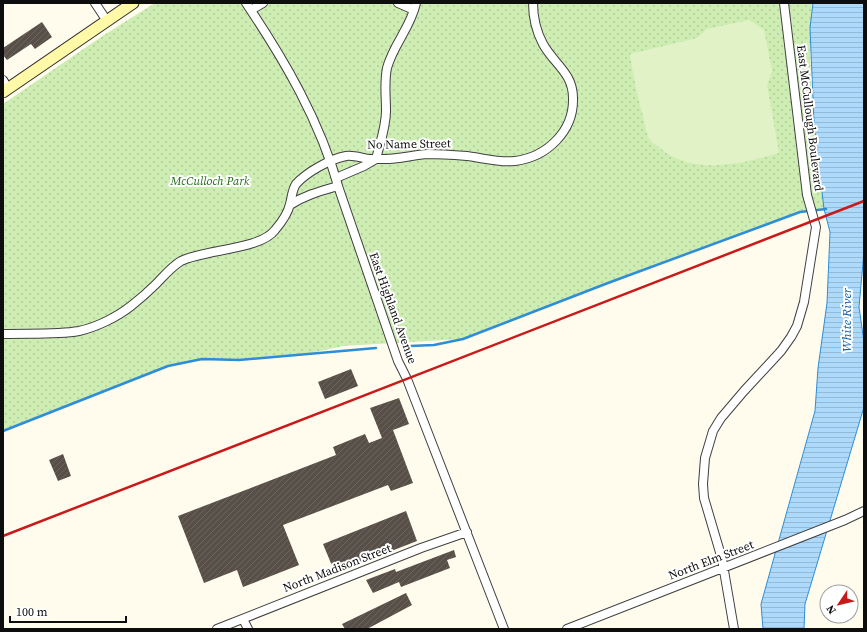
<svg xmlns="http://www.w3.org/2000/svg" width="867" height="632" font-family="'Source Serif 4',serif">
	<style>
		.park { fill: url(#park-dots) }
		.pitch { fill: #e1f3c6 }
		.water { fill: url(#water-rules); stroke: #2e8dd8 }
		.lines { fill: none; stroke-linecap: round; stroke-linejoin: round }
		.stream { stroke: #2e8dd8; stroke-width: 2.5 }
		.building { fill: url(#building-hatch) }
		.street-casing { stroke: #404040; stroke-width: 10 }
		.secondary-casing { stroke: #2f2f2f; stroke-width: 13 }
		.street { stroke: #fff; stroke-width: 8 }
		.secondary { stroke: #fff9a8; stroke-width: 11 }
		.rail { stroke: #c81a1a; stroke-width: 2.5 }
		.labels { text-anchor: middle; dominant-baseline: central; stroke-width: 4; stroke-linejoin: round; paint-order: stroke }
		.street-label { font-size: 12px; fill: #0d0d0d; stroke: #fff }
		.park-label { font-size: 12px; font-style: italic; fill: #256a18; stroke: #fff }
		.water-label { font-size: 13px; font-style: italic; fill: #0c5da9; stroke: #fff }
	</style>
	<defs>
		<pattern id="park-dots" width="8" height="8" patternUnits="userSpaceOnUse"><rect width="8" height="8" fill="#ceedb3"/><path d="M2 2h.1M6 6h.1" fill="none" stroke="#b0ca99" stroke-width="1.8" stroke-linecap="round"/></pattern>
		<pattern id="water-rules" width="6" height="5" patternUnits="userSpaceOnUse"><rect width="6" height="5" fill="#addafb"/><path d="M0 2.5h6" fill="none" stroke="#94bad6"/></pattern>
		<pattern id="building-hatch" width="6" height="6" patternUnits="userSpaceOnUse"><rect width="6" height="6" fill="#574f48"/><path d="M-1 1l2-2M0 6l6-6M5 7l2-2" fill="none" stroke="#6a645e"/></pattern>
	</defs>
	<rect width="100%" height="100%" fill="#fffced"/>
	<path class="park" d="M 155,3 L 813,3 C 805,71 816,141 824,209 L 800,212 L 592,289 L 463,339 L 343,346 L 311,353 L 247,359 L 190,361 L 168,366 L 3,431 L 3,104 L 104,35 Z"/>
	<path class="pitch" d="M 749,20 L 764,30 L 772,71 L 767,85 L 779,153 C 742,164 692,176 660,148 C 656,145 651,142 649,138 C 646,132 645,126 644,120 C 638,98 633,77 630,54 L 697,38 L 707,29 Z"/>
	<path class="water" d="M 813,3 L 864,3 L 864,252 L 859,307 L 864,342 L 864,407 L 805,604 L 804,629 L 763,629 L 761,604 L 815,411 L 818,368 L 827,303 L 830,232 L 824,209 L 814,123 L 810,28 Z"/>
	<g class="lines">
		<path class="stream" d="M 410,346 L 434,345 L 463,339 L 608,283 L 800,212 L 826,209
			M 3,431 L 168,366 L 202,359 L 239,360 L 376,348"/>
	</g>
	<path class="building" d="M 42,22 L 52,37 L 35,49 L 31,44 L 7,60 L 3,55 L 3,48 Z
		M 351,369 L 358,386 L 325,399 L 318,382 Z
		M 399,398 L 409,424 L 393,430 L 413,483 L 391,491 L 388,485 L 283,525 L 299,565 L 243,587 L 237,570 L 204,583 L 178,516 L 336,455 L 333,447 L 365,434 L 369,443 L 382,438 L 370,408 Z
		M 63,454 L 71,476 L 58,481 L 49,460 Z
		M 406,511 L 417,541 L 335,573 L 323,544 Z
		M 454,550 L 456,557 L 447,560 L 450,568 L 401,587 L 399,582 L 373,593 L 366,580 L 395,569 L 396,572 Z
		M 406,593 L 412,605 L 367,629 L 345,629 L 342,624 Z"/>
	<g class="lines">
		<g class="street-casing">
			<path id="street" d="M 95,3 L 107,21
				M 246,3 C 285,61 320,121 339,189 L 398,361 L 407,379 L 504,629
				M 398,3 L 414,10
				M 251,10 L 263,3
				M 3,80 L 8,88
				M 336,178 L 364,166 L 376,159 C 380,143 386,127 386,111 C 386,96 384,82 387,68 C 393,45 411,27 416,3
				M 290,205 C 305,195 321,191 338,186
				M 3,334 C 27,333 56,335 79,331 C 97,327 117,317 131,306 C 140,299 148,292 156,284 C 164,276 171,267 181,261 C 205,249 260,250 275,230 C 281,223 288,213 290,204 C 292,197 292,190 296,184 C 307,172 330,159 346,156 C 354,155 362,158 370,159 C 375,159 380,159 385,159 C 399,159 413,155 428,154 C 441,154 454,155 467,156 C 483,158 500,163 515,161 C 547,157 574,131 573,98 C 573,73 554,64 543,44 C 536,31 533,17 533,3
				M 243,619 L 248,629
				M 217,629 L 421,548 L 467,532
				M 567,629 L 845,520 L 864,511
				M 734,629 L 722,559 L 704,498 L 703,484 L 705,458 L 713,431 L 721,418 L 744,391 L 781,351 L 791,337 L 797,326 L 804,302 L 816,227 L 807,195 L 784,3"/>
		</g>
		<g class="secondary-casing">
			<path id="secondary" d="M 3,92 L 133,3"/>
		</g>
		<use href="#street" class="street"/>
		<use href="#secondary" class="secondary"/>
		<path class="rail" d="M 3,536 L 864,201"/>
	</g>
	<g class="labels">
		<g class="street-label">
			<text transform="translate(810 118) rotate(83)">East McCullough Boulevard</text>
			<text transform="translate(409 144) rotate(-1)">No Name Street</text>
			<text transform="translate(393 308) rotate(70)">East Highland Avenue</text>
			<text transform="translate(711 560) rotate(-21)">North Elm Street</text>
			<text transform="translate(337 568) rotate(-21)">North Madison Street</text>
		</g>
		<g class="park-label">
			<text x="210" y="181">McCulloch Park</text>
		</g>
		<g class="water-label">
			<text transform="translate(846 320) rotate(-90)">White River</text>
		</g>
	</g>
	<rect width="867" height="632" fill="none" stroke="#0d0d0d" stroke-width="8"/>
	<g transform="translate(839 604) rotate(235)"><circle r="19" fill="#ffffff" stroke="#9e9e9e"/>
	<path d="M0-3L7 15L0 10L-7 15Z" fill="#c81a1a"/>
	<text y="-6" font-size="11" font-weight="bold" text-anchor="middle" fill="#0d0d0d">N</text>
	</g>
	<path d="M10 616v6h116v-6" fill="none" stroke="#0d0d0d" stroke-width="2"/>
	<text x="16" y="616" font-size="12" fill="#0d0d0d" stroke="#ffffff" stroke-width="3" paint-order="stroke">100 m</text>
</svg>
